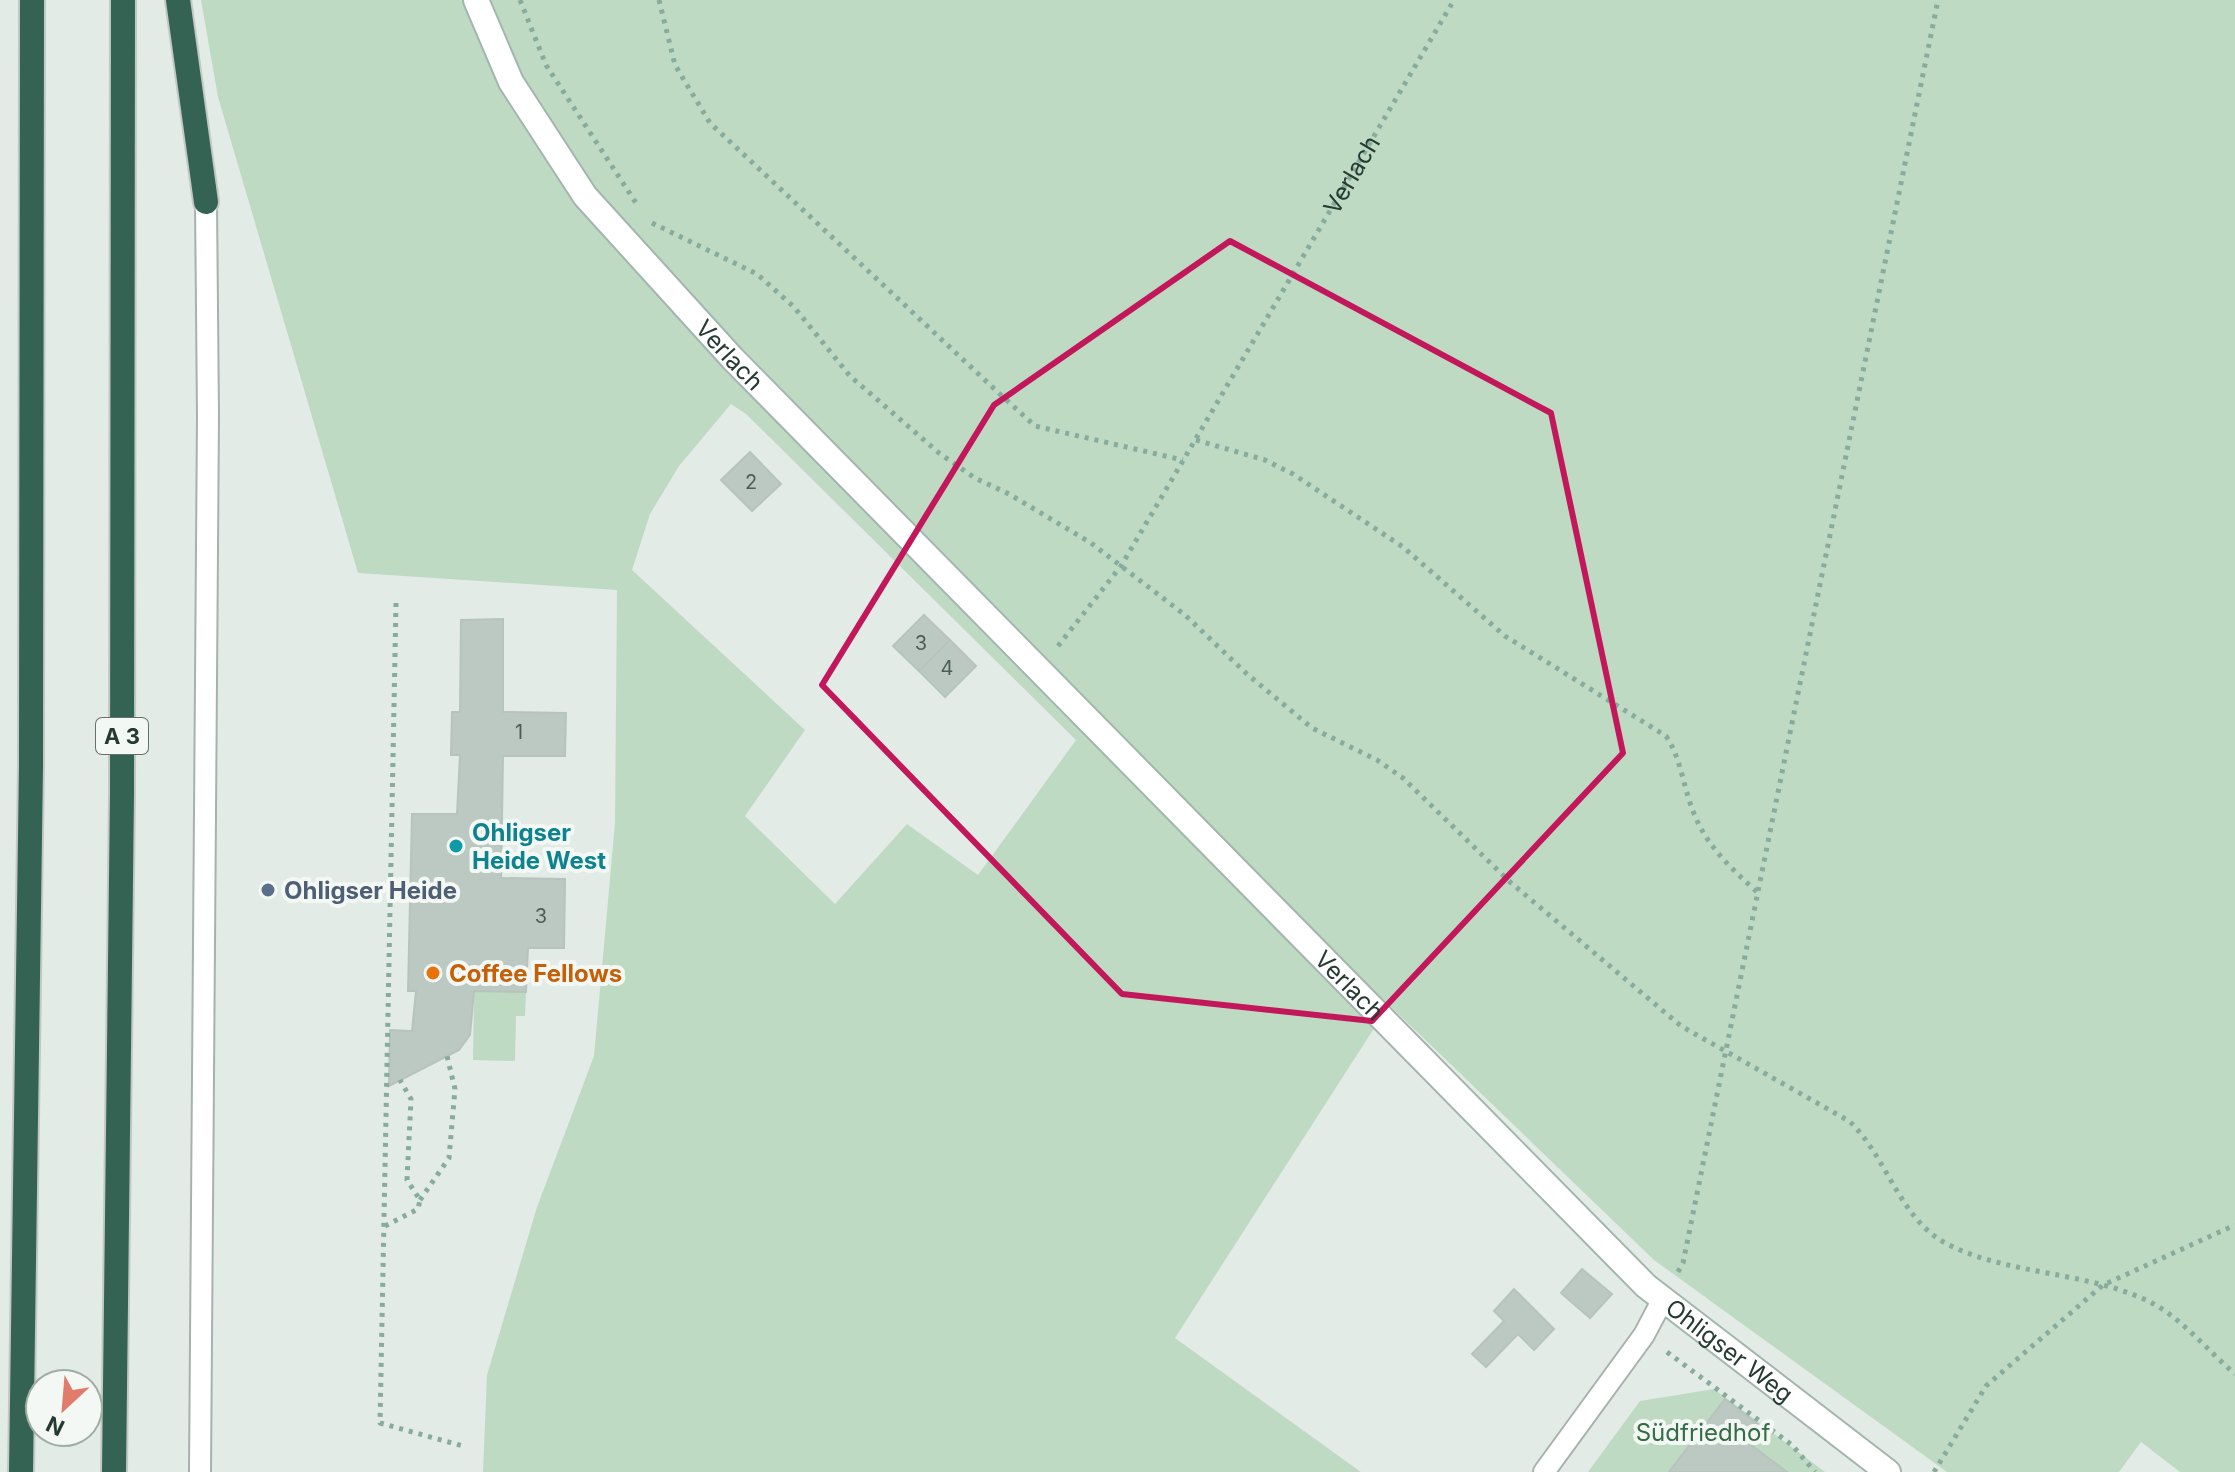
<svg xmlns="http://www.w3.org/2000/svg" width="2235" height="1472" font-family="Inter,sans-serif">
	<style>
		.green { fill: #bfdac3; fill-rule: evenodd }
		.building { fill: #bcc9c2; stroke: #b6c4bd; stroke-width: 2 }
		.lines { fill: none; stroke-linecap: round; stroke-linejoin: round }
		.lane-casing { stroke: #a6b2ad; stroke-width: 24 }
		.secondary-casing { stroke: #a3b6ad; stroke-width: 28 }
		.highway-casing { stroke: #c2c8c6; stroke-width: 28 }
		.path { stroke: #87ab9c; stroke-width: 5; stroke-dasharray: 4 6; stroke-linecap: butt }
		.lane { stroke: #fff; stroke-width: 20 }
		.secondary { stroke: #fff; stroke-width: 24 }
		.highway { stroke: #346354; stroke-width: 24 }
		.marked { fill: none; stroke: #c2185b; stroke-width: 6; stroke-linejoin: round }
		.culture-dot { fill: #0f9aa8; stroke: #f3f8f5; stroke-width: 3 }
		.service-dot { fill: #5c6f8a; stroke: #f3f8f5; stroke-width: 3 }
		.food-dot { fill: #e8710a; stroke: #f3f8f5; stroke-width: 3 }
		.labels { text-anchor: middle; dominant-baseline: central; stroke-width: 8; stroke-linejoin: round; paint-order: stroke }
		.number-label { font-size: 20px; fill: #4b5e56 }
		.shield { fill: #f3f8f5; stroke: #63736c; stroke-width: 2 }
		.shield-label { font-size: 22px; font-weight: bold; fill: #253a32 }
		.street-label { font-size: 24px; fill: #253a32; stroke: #f3f8f5 }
		.culture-label { font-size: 24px; font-weight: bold; fill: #0d838f; stroke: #f3f8f5; text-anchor: start }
		.service-label { font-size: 24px; font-weight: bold; fill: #4e5e75; stroke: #f3f8f5; text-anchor: start }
		.food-label { font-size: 24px; font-weight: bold; fill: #c56008; stroke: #f3f8f5; text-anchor: start }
		.park-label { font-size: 24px; fill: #346c44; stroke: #f3f8f5 }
	</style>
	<rect width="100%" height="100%" fill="#e3ebe7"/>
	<path class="green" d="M 201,0 L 2235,0 L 2235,1472 L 2180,1472 L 2141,1442 L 2119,1472 L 1947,1472 L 1654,1260 L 1389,1005 L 1175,1338 L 1361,1472 L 483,1472 L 487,1375 L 537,1207 L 594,1056 L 615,823 L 617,590 L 358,573 L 218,97 ZM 731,404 L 746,414 L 1076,740 L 978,875 L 907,824 L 835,904 L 745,816 L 805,730 L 632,570 L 650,514 L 679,466 Z
		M 474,991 L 526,992 L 525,1016 L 516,1016 L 515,1061 L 473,1060 Z
		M 1714,1389 L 1825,1472 L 1588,1472 L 1640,1401 Z"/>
	<path class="building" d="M 750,452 L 781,484 L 752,511 L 721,480 Z
		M 924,615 L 950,640 L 919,671 L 893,646 Z
		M 503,619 L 503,712 L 566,713 L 565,756 L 503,756 L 501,878 L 565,879 L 564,948 L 528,948 L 526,992 L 474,991 L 470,1035 L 459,1050 L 389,1086 L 390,1030 L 412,1031 L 416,991 L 408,991 L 412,814 L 457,814 L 460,755 L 451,755 L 452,712 L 460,712 L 461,620 Z
		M 950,640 L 976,666 L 945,697 L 919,671 Z
		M 1582,1269 L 1612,1294 L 1590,1318 L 1561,1293 Z
		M 1514,1289 L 1554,1329 L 1534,1350 L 1518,1334 L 1486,1367 L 1472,1354 L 1504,1321 L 1494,1311 Z
		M 1725,1399 L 1764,1429 L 1751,1445 L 1787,1472 L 1669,1472 Z"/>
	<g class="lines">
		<g class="lane-casing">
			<path id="lane" d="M 200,1472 L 208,416 L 206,202
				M 1544,1472 L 1644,1335 L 1663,1299"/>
		</g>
		<g class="secondary-casing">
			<g id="secondary">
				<path id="s2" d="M 476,0 L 511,82 L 585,196 L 733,359 L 1646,1286 L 1888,1472"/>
			</g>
		</g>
		<g class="highway-casing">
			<path id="highway" d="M 178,0 L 206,202
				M 21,1472 L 31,766 L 32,0
				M 114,1472 L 122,794 L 123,0"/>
		</g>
		<g class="path">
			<path d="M 520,0 L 546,65 L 636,203"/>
			<path d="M 659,0 L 675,65 L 710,123 L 1002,396 L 1035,426 L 1183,460"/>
			<path d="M 652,223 L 757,274 L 794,307 L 850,376 L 939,453 L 975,478 L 1009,494 L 1091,543 L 1185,615 L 1247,674 L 1312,728 L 1377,760 L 1403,778 L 1510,882 L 1681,1026 L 1849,1121 C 1887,1156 1899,1219 1947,1244 C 2008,1275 2083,1271 2146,1300 C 2179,1315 2208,1351 2235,1374"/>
			<path d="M 1196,440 L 1265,460 L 1293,474 L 1403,547 L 1505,636 L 1666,736 C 1681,758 1683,786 1693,811 C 1706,846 1731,868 1758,893"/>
			<path d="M 396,603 L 380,1423 L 463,1446"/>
			<path id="s1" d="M 1058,646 L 1121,566 L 1454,0"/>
			<path d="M 420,1200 L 449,1158 L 455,1089 L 447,1056"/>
			<path d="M 385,1226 L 418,1209 L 420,1200 L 407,1180 L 411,1099 L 400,1080"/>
			<path d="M 1678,1272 L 1683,1263 L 1938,0"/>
			<path d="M 1667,1352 L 1792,1445 L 1815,1472"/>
			<path d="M 1934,1472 L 1986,1386 L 2103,1285 L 2235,1225"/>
		</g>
		<use href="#lane" class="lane"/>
		<use href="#secondary" class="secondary"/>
		<use href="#highway" class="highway"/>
	</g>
	<path class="marked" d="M 1230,241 L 1551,413 L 1623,753 L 1372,1021 L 1122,994 L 822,685 L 994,405 Z"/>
	<circle class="culture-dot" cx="456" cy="846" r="8"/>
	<circle class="service-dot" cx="268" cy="890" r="8"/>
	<circle class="food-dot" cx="433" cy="973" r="8"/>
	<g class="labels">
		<g class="number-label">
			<text x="751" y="482">2</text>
			<text x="921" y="643">3</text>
			<text x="947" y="668">4</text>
			<text x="519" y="732">1</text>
			<text x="541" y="916">3</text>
		</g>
		<rect class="shield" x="96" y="718" width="52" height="36" rx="6"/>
		<g class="shield-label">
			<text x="122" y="736">A 3</text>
		</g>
		<g class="street-label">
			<text stroke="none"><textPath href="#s1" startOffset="556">Verlach</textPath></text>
			<text stroke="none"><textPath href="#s2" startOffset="440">Verlach</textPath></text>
			<text stroke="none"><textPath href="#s2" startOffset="1324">Verlach</textPath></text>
			<text stroke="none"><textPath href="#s2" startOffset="1852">Ohligser Weg</textPath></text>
		</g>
		<g class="culture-label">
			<text x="472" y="832">Ohligser<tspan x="472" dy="28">Heide West</tspan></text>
		</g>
		<g class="service-label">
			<text x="284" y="890">Ohligser Heide</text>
		</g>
		<g class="food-label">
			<text x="449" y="973">Coffee Fellows</text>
		</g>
		<g class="park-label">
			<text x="1703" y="1432">Südfriedhof</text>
		</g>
	</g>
	<g transform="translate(64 1408) rotate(206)"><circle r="38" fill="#f3f8f5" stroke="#a1aca7" stroke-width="2"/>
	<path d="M0-6L14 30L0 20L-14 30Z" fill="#e17b6b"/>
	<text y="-12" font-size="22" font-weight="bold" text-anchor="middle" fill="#253a32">N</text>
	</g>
</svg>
